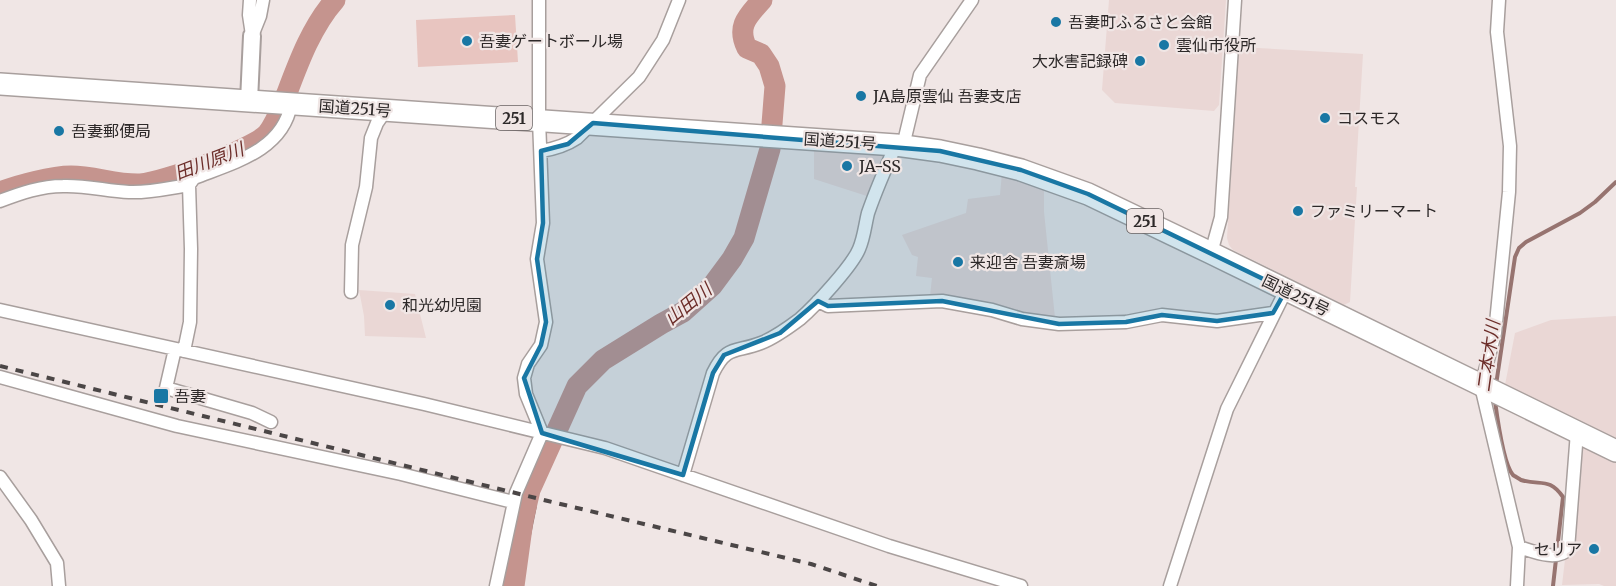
<svg xmlns="http://www.w3.org/2000/svg" width="1616" height="586" font-family="Merriweather,'Noto Sans JP',serif">
	<style>
		.built { fill: #ead7d5 }
		.green { fill: #e8c5c0 }
		.water { fill: #c5948e; stroke: #977470; stroke-width: 1.5 }
		.lines { fill: none; stroke-linecap: round; stroke-linejoin: round }
		.stream { stroke: #977470; stroke-width: 4 }
		.river { stroke: #c5948e; stroke-width: 21 }
		.minor-casing { stroke: #a89f9d; stroke-width: 15 }
		.tertiary-casing { stroke: #a89f9d; stroke-width: 20 }
		.trunk-casing { stroke: #a89f9d; stroke-width: 24 }
		.minor { stroke: #fff; stroke-width: 12 }
		.tertiary { stroke: #fff; stroke-width: 16 }
		.trunk { stroke: #fff; stroke-width: 21 }
		.rail { stroke: #4b4646; stroke-width: 4; stroke-dasharray: 8 8; stroke-linecap: butt }
		.marked { fill: #1977a4; fill-opacity: 0.2; stroke: #1977a4; stroke-width: 4.5; stroke-linejoin: round }
		.poi-dot { fill: #1977a4; stroke: #f0e6e5; stroke-width: 2 }
		.labels { text-anchor: middle; dominant-baseline: central; stroke-width: 4.5; stroke-linejoin: round; paint-order: stroke }
		.shield { fill: #f0e6e5; stroke: #686261; stroke-width: 1.5 }
		.shield-label { font-size: 15px; font-weight: bold; fill: #2d2929 }
		.poi-label { font-size: 16px; fill: #2d2929; stroke: #f0e6e5; text-anchor: start }
		.street-label { font-size: 16px; fill: #2d2929; stroke: #f0e6e5 }
		.water-label { font-size: 18px; font-style: italic; fill: #6c2d29; stroke: #f0e6e5 }
	</style>
	<rect width="100%" height="100%" fill="#f0e6e5"/>
	<path class="built" d="M 1109,0 L 1226,0 L 1219,105 L 1214,111 L 1115,103 L 1102,90 Z
		M 1239,47 L 1363,54 L 1355,187 L 1357,187 L 1350,302 L 1344,305 L 1233,250 L 1229,245 L 1227,238 Z
		M 814,149 L 885,153 L 870,197 L 814,179 Z
		M 1002,173 L 1044,186 L 1044,212 L 1055,318 L 1024,313 L 991,302 L 939,294 L 930,296 L 932,278 L 916,276 L 918,257 L 912,255 L 902,235 L 966,213 L 968,199 L 1000,195 Z
		M 359,290 L 415,294 L 426,338 L 365,336 L 364,316 Z
		M 1616,316 L 1616,439 L 1505,385 L 1515,333 L 1551,320 Z
		M 1579,441 L 1616,459 L 1616,586 L 1604,586 L 1599,584 L 1562,585 Z"/>
	<path class="green" d="M 515,15 L 518,62 L 418,67 L 416,20 Z"/>
	<path class="water" d="M 521,503 L 536,507 L 520,586 L 504,586 Z"/>
	<g class="lines">
		<path class="stream" d="M 1496,385 L 1515,257 L 1519,248 L 1526,242 L 1580,213 L 1595,202 L 1616,182
			M 1495,401 C 1497,416 1504,465 1513,475 C 1514,476 1520,479 1521,480 C 1541,486 1549,477 1563,497 L 1553,586"/>
		<path class="river" d="M 0,192 C 18,185 52,176 71,176 C 94,176 117,185 140,184 C 162,183 253,149 267,134 C 277,122 281,107 287,93 C 299,61 312,26 335,0
			M 514,586 L 523,520 L 530,490 L 577,386 L 603,360 L 661,324 L 683,312 L 712,286 L 732,259 L 744,238 L 770,149 L 775,86 L 769,66 L 761,54 L 747,48 C 736,26 748,16 762,0"/>
		<g class="minor-casing">
			<path id="minor" d="M 250,0 L 249,15 L 252,35
				M 1499,0 L 1497,32 L 1510,146 L 1509,192 L 1495,333 L 1481,386 L 1519,547 L 1517,586
				M 252,36 L 260,16 L 263,0
				M 903,146 L 920,75 L 972,0
				M 541,151 C 554,149 565,146 577,138 L 639,77 L 663,40 L 679,0
				M 0,201 C 21,193 41,186 63,186 C 85,185 107,191 129,192 C 149,193 169,188 189,185
				M 1211,253 L 1221,217 L 1235,0
				M 351,292 L 352,245 L 366,187 L 371,138 L 377,123 L 386,110
				M 818,301 L 828,306 L 942,301 L 992,310 L 1022,319 L 1059,324 L 1126,322 L 1162,315 L 1217,321 L 1273,313
				M 0,310 L 424,404 L 605,448 L 889,546 L 1021,586
				M 175,349 L 166,388 L 252,413 L 271,422
				M 184,351 L 190,322 L 191,249 L 189,185 L 194,178 C 232,163 283,151 291,104
				M 0,377 L 177,426 L 401,474 L 513,502
				M 683,475 L 713,373 C 727,344 736,353 761,343 C 774,338 788,328 800,319 C 815,306 852,266 859,249 C 864,238 865,225 868,213 C 876,190 886,167 896,145
				M 0,477 L 31,520 L 57,563 L 59,586
				M 1519,547 C 1532,551 1557,562 1568,549 L 1577,432
				M 496,586 L 516,493 L 542,433 L 526,394 L 524,378 L 528,364 L 541,345 L 546,322 L 537,259 L 543,223 L 539,120 L 539,0
				M 1170,586 L 1227,409 L 1286,290"/>
		</g>
		<g class="tertiary-casing">
			<path id="tertiary" d="M 249,101 L 252,36"/>
		</g>
		<g class="trunk-casing">
			<path id="trunk" d="M 0,84 L 896,145 L 940,151 L 978,159 L 1021,170 L 1088,194 L 1211,253 L 1616,451"/>
		</g>
		<use href="#minor" class="minor"/>
		<use href="#tertiary" class="tertiary"/>
		<use href="#trunk" class="trunk"/>
		<path class="rail" d="M 0,366 L 548,501 L 811,564 L 877,586"/>
	</g>
	<path class="marked" d="M 593,123 L 940,151 L 1021,170 L 1088,194 L 1286,290 L 1273,313 L 1217,321 L 1162,315 L 1126,322 L 1059,324 L 942,301 L 828,306 L 818,301 L 780,333 L 724,355 L 713,373 L 683,475 L 542,433 L 524,378 L 541,345 L 546,322 L 537,259 L 543,223 L 541,151 L 568,144 Z"/>
	<g class="poi-dot">
		<circle cx="1056" cy="22" r="6"/>
		<circle cx="467" cy="41" r="6"/>
		<circle cx="1164" cy="45" r="6"/>
		<circle cx="1140" cy="61" r="6"/>
		<circle cx="861" cy="96" r="6"/>
		<circle cx="1325" cy="118" r="6"/>
		<circle cx="59" cy="131" r="6"/>
		<circle cx="847" cy="166" r="6"/>
		<circle cx="1298" cy="211" r="6"/>
		<circle cx="958" cy="262" r="6"/>
		<circle cx="390" cy="305" r="6"/>
		<rect x="153" y="388" width="16" height="16" rx="3"/>
		<circle cx="1594" cy="549" r="6"/>
	</g>
	<g class="labels">
		<g class="shield">
			<rect x="496" y="106" width="36" height="24" rx="4.5"/>
			<rect x="1127" y="209" width="36" height="24" rx="4.5"/>
		</g>
		<g class="shield-label">
			<text x="514" y="118">251</text>
			<text x="1145" y="221">251</text>
		</g>
		<g class="poi-label">
			<text x="1068" y="22">吾妻町ふるさと会館</text>
			<text x="479" y="41">吾妻ゲートボール場</text>
			<text x="1176" y="45">雲仙市役所</text>
			<text x="1128" y="61" text-anchor="end">大水害記録碑</text>
			<text x="873" y="96">JA島原雲仙 吾妻支店</text>
			<text x="1337" y="118">コスモス</text>
			<text x="71" y="131">吾妻郵便局</text>
			<text x="859" y="166">JA-SS</text>
			<text x="1310" y="211">ファミリーマート</text>
			<text x="970" y="262">来迎舎 吾妻斎場</text>
			<text x="402" y="305">和光幼児園</text>
			<text x="174" y="396">吾妻</text>
			<text x="1582" y="549" text-anchor="end">セリア</text>
		</g>
		<g class="street-label">
			<text transform="translate(355 108) rotate(4)">国道251号</text>
			<text transform="translate(840 141) rotate(4)">国道251号</text>
			<text transform="translate(1296 295) rotate(26)">国道251号</text>
		</g>
		<g class="water-label">
			<text transform="translate(209 161) rotate(-21)">田川原川</text>
			<text transform="translate(688 304) rotate(-39)">山田川</text>
			<text transform="translate(1488 356) rotate(-82)">二本木川</text>
		</g>
	</g>
</svg>
